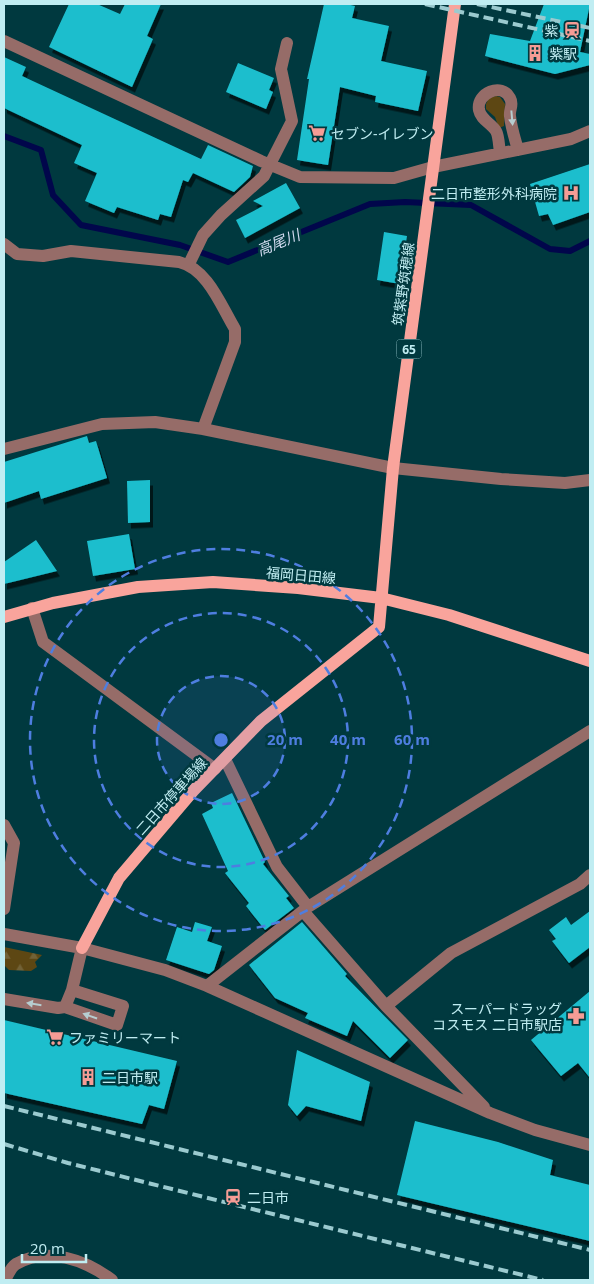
<svg xmlns="http://www.w3.org/2000/svg" width="594" height="1284" font-family="'Open Sans','Noto Sans JP',sans-serif">
	<style>
		.green { fill: #5d4713 }
		.forest { fill: url(#forest-firs) }
		.lines { fill: none; stroke-linecap: round; stroke-linejoin: round }
		.stream { stroke: #01064b; stroke-width: 6 }
		.building { fill: #1dbecd; filter: url(#shadow) }
		.minor { stroke: #966c68; stroke-width: 12 }
		.major { stroke: #f9a49c; stroke-width: 12 }
		.rail { stroke: #9bcacf; stroke-width: 4; stroke-dasharray: 10 5; stroke-linecap: butt }
		.oneway { fill: #b6cdd0 }
		.ring { fill: none; stroke: #4e7ee0; stroke-width: 2.5; stroke-dasharray: 9 6 }
		.labels { text-anchor: middle; dominant-baseline: central; stroke-width: 5; stroke-linejoin: round; paint-order: stroke }
		.shield { fill: #00393f; stroke: #86b7bc; stroke-width: 1 }
		.shield-label { font-size: 12px; font-weight: bold; fill: #c0edf2 }
		.poi-label { font-size: 14px; fill: #c0edf2; stroke: #00393f; text-anchor: start }
		.street-label { font-size: 14px; fill: #c0edf2; stroke: #00393f }
		.water-label { font-size: 15px; font-style: italic; fill: #d2dcf1; stroke: #00393f }
		.centre { fill: #4e7ee0; stroke: #00393f; stroke-width: 2.5 }
		.ring-label { font-size: 15px; text-anchor: middle; font-weight: bold; fill: #4e7ee0; stroke: #00393f; stroke-width: 5; stroke-linejoin: round; paint-order: stroke }
	</style>
	<defs>
		<pattern id="forest-firs" width="22" height="20" patternUnits="userSpaceOnUse" patternTransform="scale(1.25)"><rect width="22" height="20" fill="#5d4713"/><path d="M5 1l3.5 6h-7zM16 11l3.5 6h-7z" fill="#726236"/></pattern>
		<filter id="shadow"><feDropShadow dx="3" dy="5.5" stdDeviation="0" flood-color="#0009"/></filter>
	</defs>
	<rect width="100%" height="100%" fill="#00393f"/>
	<path class="green" d="M 496,96 L 500,97 L 505,104 L 504,126 L 499,128 L 495,117 L 486,109 L 486,104 L 489,98 Z"/>
	<path class="forest" d="M 4,947 L 42,955 L 35,962 L 37,967 L 31,971 L 9,970 L 4,965 Z"/>
	<g class="lines">
		<path class="stream" d="M 4,136 L 41,150 L 53,195 L 81,225 L 180,245 L 228,262 L 370,204 L 405,202 L 471,205 L 550,249 L 570,251 L 590,241"/>
	</g>
	<path class="building" d="M 69,4 L 97,4 L 120,14 L 125,4 L 161,4 L 147,36 L 153,39 L 132,87 L 49,47 Z
		M 324,4 L 346,4 L 355,6 L 352,18 L 389,26 L 381,61 L 427,71 L 418,111 L 375,102 L 376,96 L 340,87 L 328,165 L 297,160 L 309,79 L 307,79 Z
		M 544,4 L 590,4 L 580,52 L 590,54 L 590,65 L 555,74 L 485,56 L 490,34 L 530,41 Z
		M 4,57 L 26,67 L 22,76 L 201,159 L 208,145 L 253,166 L 250,177 L 234,192 L 193,173 L 188,182 L 183,180 L 171,217 L 160,214 L 158,220 L 117,207 L 114,213 L 85,201 L 97,173 L 74,163 L 82,145 L 4,108 Z
		M 238,63 L 274,78 L 269,90 L 273,92 L 266,109 L 226,92 Z
		M 590,164 L 590,212 L 553,225 L 548,214 L 539,216 L 530,184 Z
		M 286,183 L 300,208 L 245,238 L 236,220 L 263,206 L 253,201 Z
		M 384,232 L 407,236 L 400,284 L 377,280 Z
		M 87,436 L 89,443 L 96,441 L 107,478 L 41,499 L 39,491 L 4,503 L 4,462 Z
		M 150,480 L 150,522 L 128,523 L 127,481 Z
		M 129,534 L 135,569 L 93,576 L 87,541 Z
		M 36,540 L 57,571 L 4,584 L 4,562 Z
		M 232,793 L 265,862 L 263,864 L 289,896 L 286,898 L 294,908 L 265,930 L 246,906 L 249,903 L 225,873 L 228,871 L 202,814 L 213,808 L 211,803 Z
		M 590,911 L 590,947 L 569,963 L 552,941 L 556,939 L 549,930 L 566,917 L 571,925 Z
		M 195,922 L 212,927 L 207,941 L 222,946 L 214,970 L 209,974 L 166,960 L 177,927 L 192,932 Z
		M 302,922 L 347,974 L 345,976 L 408,1040 L 390,1058 L 353,1021 L 347,1036 L 305,1018 L 308,1013 L 275,998 L 249,965 Z
		M 590,991 L 590,1078 L 578,1063 L 561,1076 L 531,1040 Z
		M 4,1020 L 177,1061 L 164,1109 L 149,1105 L 142,1124 L 4,1093 Z
		M 297,1050 L 370,1082 L 361,1121 L 306,1106 L 297,1116 L 288,1105 Z
		M 415,1121 L 498,1142 L 553,1160 L 550,1175 L 590,1185 L 590,1241 L 397,1195 Z"/>
	<g class="lines">
		<path class="minor" d="M 4,41 L 261,161 L 300,177 L 394,178 L 433,167 L 571,139 L 590,131
			M 500,153 C 499,147 499,136 496,131 C 491,123 481,120 479,110 C 476,93 502,82 510,98 C 514,105 509,109 510,116 C 511,127 515,139 518,150
			M 4,244 L 17,254 L 43,256 L 71,251 L 179,262 C 208,269 221,306 235,329 L 235,342 L 203,429
			M 189,264 L 203,235 L 221,215 L 264,176 L 292,121 L 281,69 L 287,43
			M 4,449 L 102,424 L 155,422 L 203,429 L 393,468 L 501,479 L 565,483 L 590,480
			M 32,608 L 43,642 L 215,769
			M 225,759 L 277,867 L 308,907
			M 4,825 L 14,843 L 4,909
			M 303,911 L 386,1006 L 484,1107
			M 4,934 L 82,948 L 165,970 L 207,986 L 490,1113 L 535,1130 L 590,1145
			M 207,986 L 308,907 L 590,731
			M 4,999 L 58,1008 L 65,1007 L 117,1025 L 123,1006 L 72,990
			M 386,1006 L 451,953 L 580,884 L 590,875
			M 65,1007 L 72,990 L 82,948
			M 5,1280 C 8,1275 11,1267 16,1264 C 47,1246 86,1260 112,1280"/>
		<path class="major" d="M 4,617 L 53,603 L 138,587 L 213,582 L 298,588 L 381,598 L 449,615 L 590,661
			M 82,948 L 119,878 L 193,791 L 261,721 L 379,627 L 393,468 L 455,4"/>
		<path class="rail" d="M 425,4 L 590,41
			M 477,4 L 590,28
			M 4,1106 L 590,1250
			M 4,1144 L 68,1163 L 244,1207 L 543,1280"/>
	</g>
	<defs><path id="oneway-solid" d="M-6-.8H1V-3.2L6.5 0L1 3.2V.8H-6Z" transform="scale(1.25)"/></defs>
	<g class="oneway">
		<use href="#oneway-solid" transform="translate(512 118) rotate(85)"/>
		<use href="#oneway-solid" transform="translate(34 1004) rotate(-171)"/>
		<use href="#oneway-solid" transform="translate(90 1016) rotate(-161)"/>
	</g>
	<circle cx="221" cy="740" r="64" fill="#4e7ee0" fill-opacity=".12"/>
	<g class="ring">
		<circle cx="221" cy="740" r="64"/>
		<circle cx="221" cy="740" r="127"/>
		<circle cx="221" cy="740" r="191"/>
	</g>
	<defs>
		<g id="station-bare" transform="scale(1.35)"><path d="M-3-6H3Q5-6 5-4V2Q5 4 3 4L4.5 6H3L1.5 4h-3L-3 6H-4.5L-3 4Q-5 4-5 2V-4Q-5-6-3-6ZM-3.5-4v3h7v-3ZM-3.5 1v1.5H-2V1ZM2 1v1.5H3.5V1Z" fill="#f59c95" stroke="#00393f" stroke-width="2.5" paint-order="stroke"/></g>
		<g id="building-bare" transform="scale(1.35)"><path d="M-4-6H4V6H1V3H-1V6H-4ZM-2.5-4.3h1.7v1.8h-1.7ZM.8-4.3h1.7v1.8H.8ZM-2.5-1h1.7V.8h-1.7ZM.8-1h1.7V.8H.8Z" fill="#f59c95" stroke="#00393f" stroke-width="2.5" paint-order="stroke"/></g>
		<g id="supermarket-bare" transform="scale(1.35)"><path d="M-6-5.5h2.5l.6 2H6L4.5 2H-2.5L-4.4-4H-6ZM-1.5 3.2a1.3 1.3 0 1 0 .1 0ZM3 3.2a1.3 1.3 0 1 0 .1 0Z" fill="#f59c95" stroke="#00393f" stroke-width="2.5" paint-order="stroke"/></g>
		<g id="hospital-bare" transform="scale(1.35)"><path d="M-5-5h3v3.5h4V-5h3V5h-3V1.5h-4V5h-3Z" fill="#f59c95" stroke="#00393f" stroke-width="2.5" paint-order="stroke"/></g>
		<g id="pharmacy-bare" transform="scale(1.35)"><path d="M-2-6h4v4h4v4h-4v4h-4v-4h-4v-4h4Z" fill="#f59c95" stroke="#00393f" stroke-width="2.5" paint-order="stroke"/></g>
	</defs>
	<g fill-rule="evenodd">
		<use href="#station-bare" x="572" y="30"/>
		<use href="#building-bare" x="535" y="53"/>
		<use href="#supermarket-bare" x="317" y="133"/>
		<use href="#hospital-bare" x="571" y="193"/>
		<use href="#pharmacy-bare" x="576" y="1016"/>
		<use href="#supermarket-bare" x="55" y="1037"/>
		<use href="#building-bare" x="88" y="1077"/>
		<use href="#station-bare" x="233" y="1197"/>
	</g>
	<g class="labels">
		<rect class="shield" x="396.5" y="339.5" width="25" height="19" rx="4"/>
		<g class="shield-label">
			<text x="409" y="349">65</text>
		</g>
		<g class="poi-label">
			<text x="558" y="30" text-anchor="end">紫</text>
			<text x="549" y="53">紫駅</text>
			<text x="331" y="133">セブン-イレブン</text>
			<text x="557" y="193" text-anchor="end">二日市整形外科病院</text>
			<text x="562" y="1008" text-anchor="end">スーパードラッグ<tspan x="562" dy="16">コスモス 二日市駅店</tspan></text>
			<text x="69" y="1037">ファミリーマート</text>
			<text x="102" y="1077">二日市駅</text>
			<text x="247" y="1197">二日市</text>
		</g>
		<g class="street-label">
			<text transform="translate(403 284) rotate(-82)">筑紫野筑穂線</text>
			<text transform="translate(301 575) rotate(5)">福岡日田線</text>
			<text transform="translate(171 796) rotate(-48)">二日市停車場線</text>
		</g>
		<g class="water-label">
			<text transform="translate(278 242) rotate(-22)">高尾川</text>
		</g>
	</g>
	<circle cx="221" cy="740" r="8" class="centre"/>
	<g class="ring-label">
		<text x="285" y="745">20 m</text>
		<text x="348" y="745">40 m</text>
		<text x="412" y="745">60 m</text>
	</g>
	<rect width="594" height="1284" fill="none" stroke="#c0edf2" stroke-width="10"/>
	<path d="M22 1254v8h64v-8" fill="none" stroke="#c0edf2" stroke-width="2.5"/>
	<text x="30" y="1254" font-size="15" fill="#c0edf2" stroke="#00393f" stroke-width="4" paint-order="stroke">20 m</text>
</svg>
